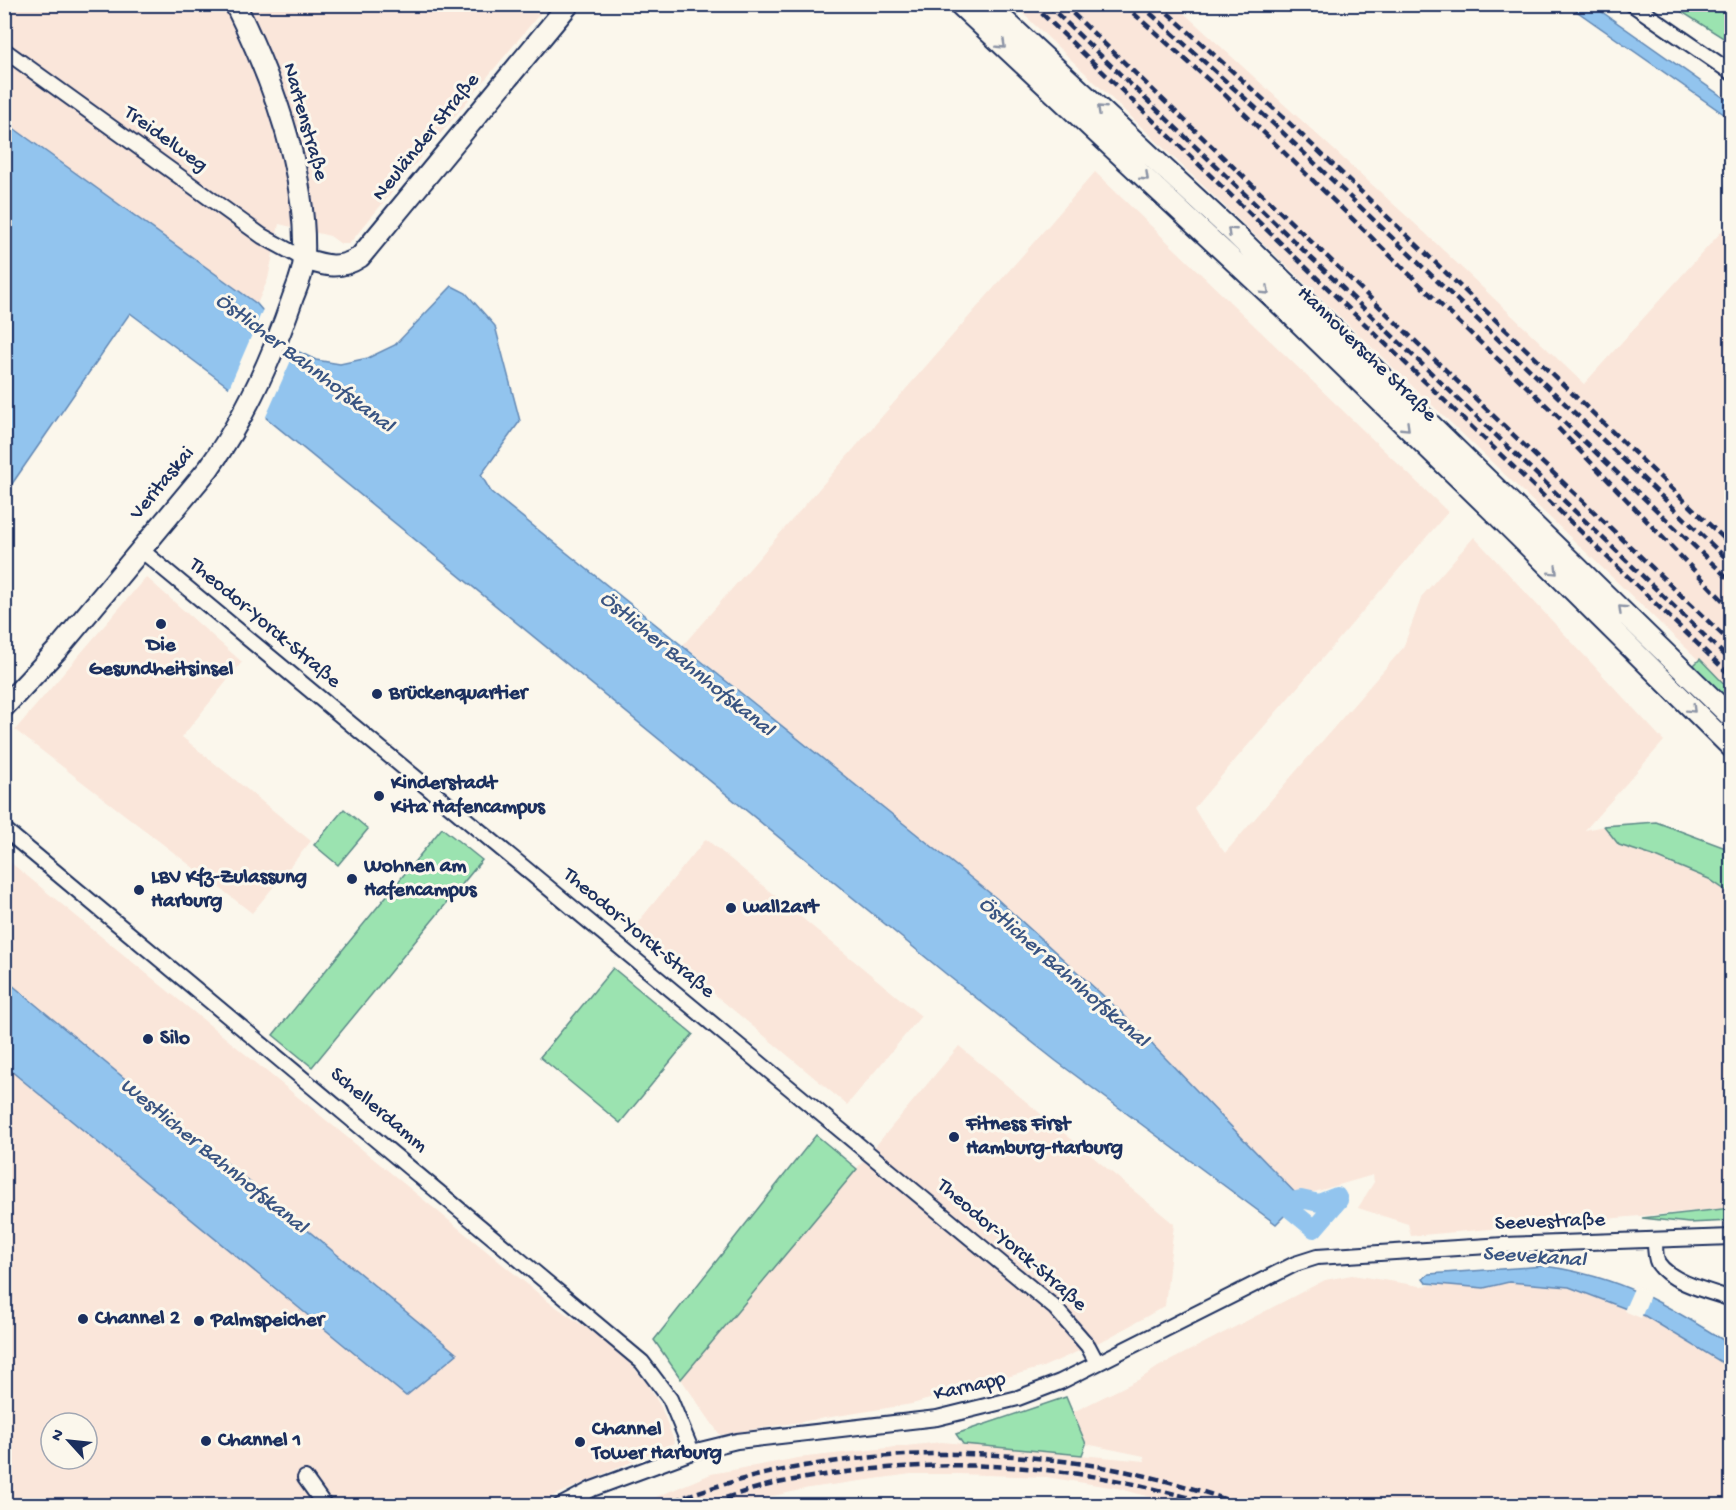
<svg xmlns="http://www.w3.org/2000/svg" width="1736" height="1510" font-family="'Gochi Hand',sans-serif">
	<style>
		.built { fill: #fae6da; fill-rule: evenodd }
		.green { fill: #9be3b0; stroke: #5b8987; stroke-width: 1.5 }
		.water { fill: #92c4ee; stroke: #6288b4; stroke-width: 1.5 }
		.pier { fill: #fbf7ec }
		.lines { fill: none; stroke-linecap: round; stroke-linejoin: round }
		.canal { stroke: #92c4ee; stroke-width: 18 }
		.street-casing { stroke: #1b2f5e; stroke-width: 18 }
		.secondary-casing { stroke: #1b2f5e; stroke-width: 24 }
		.street { stroke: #fbf7ec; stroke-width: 14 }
		.secondary { stroke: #fbf7ec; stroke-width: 20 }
		.rail { stroke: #1b2f5e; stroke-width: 4.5; stroke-dasharray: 9 4.5; stroke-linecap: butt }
		.oneway { stroke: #8b93a5 }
		.poi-dot { fill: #1b2f5e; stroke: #fbf7ec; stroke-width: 2 }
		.labels { text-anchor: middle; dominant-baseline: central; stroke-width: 6; stroke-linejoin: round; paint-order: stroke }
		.street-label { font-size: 21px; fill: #1b2f5e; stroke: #fbf7ec }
		.poi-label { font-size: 21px; font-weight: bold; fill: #1b2f5e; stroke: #fbf7ec; text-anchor: start }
		.water-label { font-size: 22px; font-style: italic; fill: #395482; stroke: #fbf7ec }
	</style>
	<rect width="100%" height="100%" fill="#fbf7ec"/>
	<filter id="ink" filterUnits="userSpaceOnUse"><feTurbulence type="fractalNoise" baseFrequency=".0167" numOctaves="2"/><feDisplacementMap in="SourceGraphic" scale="12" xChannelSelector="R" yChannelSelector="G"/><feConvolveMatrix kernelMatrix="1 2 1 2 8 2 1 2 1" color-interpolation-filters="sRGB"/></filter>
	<g filter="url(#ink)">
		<path class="built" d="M 5,5 L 547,5 L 349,244 L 341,244 L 330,236 L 279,224 L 268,279 L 257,304 L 5,122 Z
			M 1014,5 L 1175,5 L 1424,232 L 1584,384 L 1731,221 L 1731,691 Z
			M 1095,172 L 1448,512 L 1194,808 L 1201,820 L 1225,853 L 1403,648 L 1422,596 L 1474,537 L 1664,741 L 1585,830 L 1604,826 L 1620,845 L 1656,857 L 1709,879 L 1731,894 L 1731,1208 L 1411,1236 L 1408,1224 L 1358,1208 L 1374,1182 L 1373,1175 L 1311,1193 L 1301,1199 L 1121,1012 L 996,898 L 683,645 Z
			M 146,577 L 242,662 L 182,737 L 311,841 L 252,913 L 15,730 Z
			M 706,839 L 921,1016 L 847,1105 L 634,927 Z
			M 5,858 L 549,1302 L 620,1351 L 646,1382 L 661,1407 L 675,1443 L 533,1505 L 5,1505 L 4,994 L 12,986 L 5,979 ZM 51,1423 L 87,1423 L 87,1459 L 51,1459 Z
			M 959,1046 L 1174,1224 L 1165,1306 L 1108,1338 L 1043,1367 L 912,1404 L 720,1435 L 681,1379 Z
			M 1352,1275 L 1420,1286 L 1444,1284 L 1484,1288 L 1509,1282 L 1569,1287 L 1645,1316 L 1685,1339 L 1731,1368 L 1731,1505 L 1183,1506 L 1117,1488 L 1046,1477 L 956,1474 L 911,1474 L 809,1488 L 734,1505 L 635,1506 L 711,1474 L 798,1458 L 942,1442 L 1145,1461 L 1144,1456 L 1086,1444 L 1071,1413 L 1140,1379 L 1158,1367 L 1325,1280 Z"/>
		<path class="green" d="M 1671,5 L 1731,5 L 1731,43 Z
			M 1700,659 L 1731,691 L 1731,707 L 1694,665 Z
			M 344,809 L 368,829 L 338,865 L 314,845 Z
			M 1656,822 L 1731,850 L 1731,894 L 1709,879 L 1656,857 L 1619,845 L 1604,826 Z
			M 442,828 L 482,860 L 312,1067 L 273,1035 Z
			M 613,968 L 693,1034 L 620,1123 L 540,1057 Z
			M 816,1135 L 857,1169 L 681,1379 L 654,1340 Z
			M 1731,1208 L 1731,1221 L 1689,1223 L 1642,1218 Z
			M 1066,1397 L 1086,1444 L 1082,1455 L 963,1444 L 956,1434 Z"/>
		<path class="water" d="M 1568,5 L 1592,5 L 1731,103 L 1731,119 Z
			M 5,122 L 257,304 L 297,351 L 316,360 L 340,364 L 368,358 L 395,345 L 452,286 L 466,293 L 495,326 L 520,421 L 481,475 L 491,492 L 996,898 L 1121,1012 L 1301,1199 L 1276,1224 L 1056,1061 L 951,978 L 226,385 L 130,313 L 5,494 Z
			M 5,979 L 42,1010 L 457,1354 L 406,1396 L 5,1066 Z
			M 1544,1266 C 1620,1276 1668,1305 1731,1345 L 1731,1368 L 1645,1316 L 1569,1287 L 1509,1282 L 1484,1288 L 1426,1283 L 1423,1279 L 1429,1274 Z"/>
		<path class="pier" d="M 263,309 L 297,347 L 264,421 L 228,390 Z
			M 1635,1286 L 1651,1293 L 1641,1318 L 1624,1311 Z"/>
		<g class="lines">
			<path class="canal" d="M 1273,1195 L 1314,1229 L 1339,1200 L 1337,1196 L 1319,1203 L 1301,1199 L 1281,1203"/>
			<g class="street-casing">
				<path id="street" d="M 1632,4 L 1732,73
					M 4,50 L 262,236 L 304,259
					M 140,549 L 1055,1308 L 1088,1346 L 1097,1363
					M 4,829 L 642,1362 L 670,1399 L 692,1452
					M 1655,1240 C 1655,1246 1655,1258 1658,1263 C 1671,1283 1711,1292 1732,1299
					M 305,1478 L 325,1506
					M 560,1506 L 592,1489 L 692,1452 L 737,1441 L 937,1418 L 1018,1398 L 1060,1382 L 1295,1264 L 1317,1257 L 1504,1245 L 1732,1237"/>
			</g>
			<g class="secondary-casing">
				<path id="secondary" d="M 959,4 L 1282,306 L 1498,516 L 1732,748
					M 987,4 L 1236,235 L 1732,718
					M 304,259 C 326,266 340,270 360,257 L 569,4
					M 4,707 L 59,648 L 209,468 C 245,417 273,356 293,297 C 298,284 304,271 304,257 C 307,173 272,79 235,4"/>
			</g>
			<use href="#street" class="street"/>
			<use href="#secondary" class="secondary"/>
			<path class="rail" d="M 1032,4 L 1732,677
				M 1047,4 L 1732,662
				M 1063,4 L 1732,644
				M 1123,4 L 1221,91 L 1443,307 L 1732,582
				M 1140,4 L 1278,128 L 1732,564
				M 1158,4 L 1284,118 L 1732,546
				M 1558,428 L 1732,610
				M 660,1506 C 835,1436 1068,1437 1243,1506
				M 700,1506 C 727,1498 755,1487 783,1482 C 902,1459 1029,1459 1147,1487 C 1170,1493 1192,1497 1213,1506"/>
		</g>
		<defs><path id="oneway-chevron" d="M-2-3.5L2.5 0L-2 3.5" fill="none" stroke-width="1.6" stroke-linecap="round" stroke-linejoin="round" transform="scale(1.5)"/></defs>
		<g class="oneway">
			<use href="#oneway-chevron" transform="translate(1002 45) rotate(43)"/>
			<use href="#oneway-chevron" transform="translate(1101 109) rotate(-137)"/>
			<use href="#oneway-chevron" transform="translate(1145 177) rotate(43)"/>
			<use href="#oneway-chevron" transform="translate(1231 231) rotate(-137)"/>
			<use href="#oneway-chevron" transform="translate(1266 291) rotate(43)"/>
			<use href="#oneway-chevron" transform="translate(1406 427) rotate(44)"/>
			<use href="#oneway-chevron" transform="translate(1554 571) rotate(45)"/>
			<use href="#oneway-chevron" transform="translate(1622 609) rotate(-136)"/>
			<use href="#oneway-chevron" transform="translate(1692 709) rotate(45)"/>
		</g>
	</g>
	<g class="poi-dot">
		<circle cx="161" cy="624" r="6"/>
		<circle cx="377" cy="694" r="6"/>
		<circle cx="379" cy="796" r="6"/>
		<circle cx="352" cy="879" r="6"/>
		<circle cx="139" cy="890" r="6"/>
		<circle cx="731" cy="908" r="6"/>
		<circle cx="148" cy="1039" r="6"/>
		<circle cx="954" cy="1137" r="6"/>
		<circle cx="83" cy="1319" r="6"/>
		<circle cx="199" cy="1321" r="6"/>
		<circle cx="206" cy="1441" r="6"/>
		<circle cx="580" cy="1442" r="6"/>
	</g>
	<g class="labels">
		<g class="street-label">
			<text transform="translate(304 122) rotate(74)">Nartenstraße</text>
			<text transform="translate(427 138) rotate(-51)">Neuländer Straße</text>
			<text transform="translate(165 140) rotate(36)">Treidelweg</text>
			<text transform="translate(1366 355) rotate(44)">Hannoversche Straße</text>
			<text transform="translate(163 484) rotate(-50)">Veritaskai</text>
			<text transform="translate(264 624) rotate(40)">Theodor-Yorck-Straße</text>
			<text transform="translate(638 934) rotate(40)">Theodor-Yorck-Straße</text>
			<text transform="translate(378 1111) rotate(40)">Schellerdamm</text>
			<text transform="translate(1550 1223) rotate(-2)">Seevestraße</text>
			<text transform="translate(1011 1246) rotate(41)">Theodor-Yorck-Straße</text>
			<text transform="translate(970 1388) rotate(-13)">Karnapp</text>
		</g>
		<g class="poi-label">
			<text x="161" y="646" text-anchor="middle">Die<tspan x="161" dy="24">Gesundheitsinsel</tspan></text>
			<text x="389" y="694">Brückenquartier</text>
			<text x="391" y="784">Kinderstadt<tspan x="391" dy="24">Kita Hafencampus</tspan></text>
			<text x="364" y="867">Wohnen am<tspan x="364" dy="24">Hafencampus</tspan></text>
			<text x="151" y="878">LBV Kfz-Zulassung<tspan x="151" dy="24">Harburg</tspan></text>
			<text x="743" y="908">wall2art</text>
			<text x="160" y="1039">Silo</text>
			<text x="966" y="1125">Fitness First<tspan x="966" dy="24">Hamburg-Harburg</tspan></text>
			<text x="95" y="1319">Channel 2</text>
			<text x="211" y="1321">Palmspeicher</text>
			<text x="592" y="1430">Channel<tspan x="592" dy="24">Tower Harburg</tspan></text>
			<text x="218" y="1441">Channel 1</text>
		</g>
		<g class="water-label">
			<text transform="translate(304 364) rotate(37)">Östlicher Bahnhofskanal</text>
			<text transform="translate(686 665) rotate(39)">Östlicher Bahnhofskanal</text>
			<text transform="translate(1063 973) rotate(41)">Östlicher Bahnhofskanal</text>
			<text transform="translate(213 1157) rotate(39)">Westlicher Bahnhofskanal</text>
			<text transform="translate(1534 1258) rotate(4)">Seevekanal</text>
		</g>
	</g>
	<rect width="1736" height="1510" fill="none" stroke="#fbf7ec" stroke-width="24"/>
	<rect x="12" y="12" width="1712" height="1486" fill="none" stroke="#1b2f5e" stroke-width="2" filter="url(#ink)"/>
	<g transform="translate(69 1441) rotate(297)"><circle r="28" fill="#fbf7ec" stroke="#a1a7b3" stroke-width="1.5"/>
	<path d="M0-4.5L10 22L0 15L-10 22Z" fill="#1b2f5e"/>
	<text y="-9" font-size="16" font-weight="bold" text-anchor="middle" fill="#1b2f5e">N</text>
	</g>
</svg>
